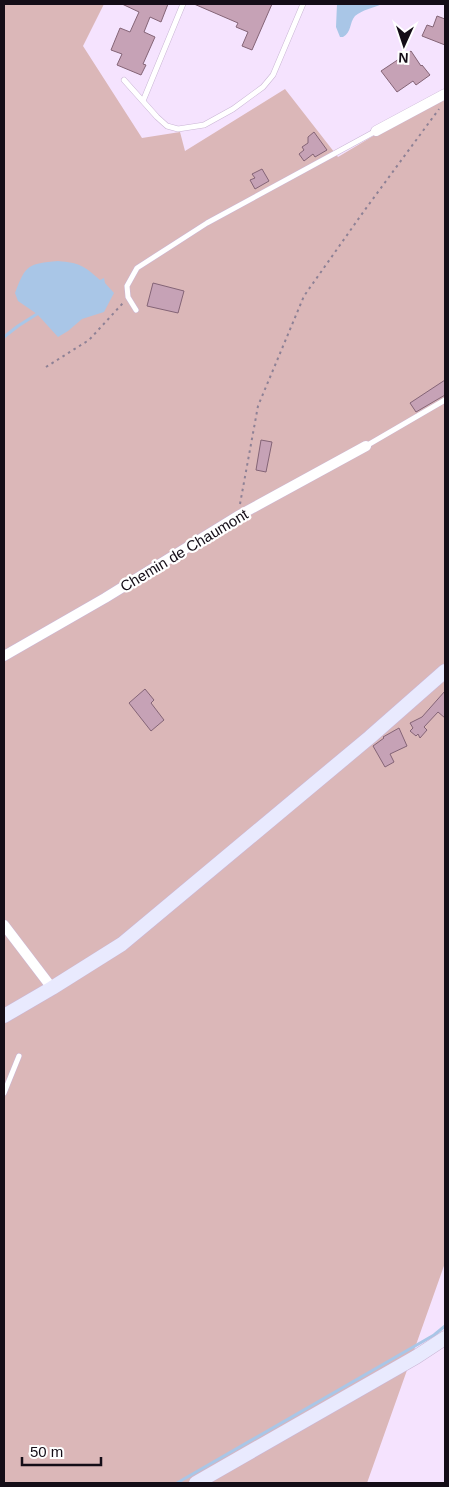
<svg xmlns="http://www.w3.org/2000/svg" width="449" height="1487" font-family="Arial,sans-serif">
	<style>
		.green { fill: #dbb7b8 }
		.water { fill: #a9c6e7 }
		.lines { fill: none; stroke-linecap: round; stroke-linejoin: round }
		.stream { stroke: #a9c6e7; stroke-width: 3 }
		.building { fill: #c6a2b6; stroke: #846476 }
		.lane-casing { stroke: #cab6d5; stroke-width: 6 }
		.street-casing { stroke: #cab6d5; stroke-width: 11 }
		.secondary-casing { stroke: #cab6d5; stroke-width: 15 }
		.path { stroke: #8e8195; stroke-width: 2; stroke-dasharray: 2.5 4; stroke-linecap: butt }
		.lane { stroke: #fff; stroke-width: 5 }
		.street { stroke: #fff; stroke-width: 10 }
		.secondary { stroke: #e9eafe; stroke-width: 14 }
		.labels { text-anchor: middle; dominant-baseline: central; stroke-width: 4.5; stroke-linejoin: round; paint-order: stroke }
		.street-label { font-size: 15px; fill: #140d17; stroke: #fff }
	</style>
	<rect width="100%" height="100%" fill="#f5e3fe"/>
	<path class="green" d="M 4,4 L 104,4 L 83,46 L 142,138 L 180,132 L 185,151 L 285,89 L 338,157 L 445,93 L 445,1263 L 367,1483 L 4,1483 Z"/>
	<path class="water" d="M 337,4 L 382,4 C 373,8 362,10 355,16 C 349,23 352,32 343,37 L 340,37 L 336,27 Z
		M 58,261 C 80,263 83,265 100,280 L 104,278 L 105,283 L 114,293 L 104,312 L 82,319 L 68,331 L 58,337 L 37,314 L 18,301 L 15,293 C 26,264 28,264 58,261 Z"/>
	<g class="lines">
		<path class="stream" d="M 4,337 L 18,326 L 37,314
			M 177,1483 L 434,1335 L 445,1326"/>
	</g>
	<path class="building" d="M 122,4 L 168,4 L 161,22 L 150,17 L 144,32 L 155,37 L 143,64 L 146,65 L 141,75 L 117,65 L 122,54 L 111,50 L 120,28 L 130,32 L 139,12 Z
		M 194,4 L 272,4 L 252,50 L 242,46 L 248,32 L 236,27 L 238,23 Z
		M 437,16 L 445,19 L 445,45 L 422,36 L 427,25 L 433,27 Z
		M 411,51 L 421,66 L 422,65 L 430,75 L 416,85 L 413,81 L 397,92 L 381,71 Z
		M 314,132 L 327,150 L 315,157 L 313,154 L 304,161 L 299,154 L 304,150 L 302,147 L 308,143 L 308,137 Z
		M 262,169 L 269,181 L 255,189 L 250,180 L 255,178 L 252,174 Z
		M 153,283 L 184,291 L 178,313 L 147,306 Z
		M 445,380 L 445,395 L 416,412 L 410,403 Z
		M 261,440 L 272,442 L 266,472 L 256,470 Z
		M 145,689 L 154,700 L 151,703 L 164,720 L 151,731 L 129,703 Z
		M 445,691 L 445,718 L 438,712 L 424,727 L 427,730 L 420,738 L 418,734 L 416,736 L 410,731 L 413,728 L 410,723 L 422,717 Z
		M 399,728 L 407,746 L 390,754 L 394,762 L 385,767 L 373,746 L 384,738 L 383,737 Z"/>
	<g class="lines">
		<g class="lane-casing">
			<path id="lane" d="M 124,80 L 157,117 L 167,126 L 178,129 L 204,125 L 233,109 L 263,87 L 273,75 L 303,4
				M 143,101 L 183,4
				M 136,310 L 128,297 L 127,286 L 137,268 L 207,223 L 376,131
				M 366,446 L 445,400
				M 4,1093 L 19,1056"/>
		</g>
		<g class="street-casing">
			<path id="street" d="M 376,131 L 445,94
				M 4,656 L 105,598 L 238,516 L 366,446
				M 4,925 L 52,988"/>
		</g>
		<g class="secondary-casing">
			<path id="secondary" d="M 4,1016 L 52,988 L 122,944 L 370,737 L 445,671
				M 196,1483 L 416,1357 L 445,1338"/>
		</g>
		<path class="path" d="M 46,367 L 89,340 L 123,303
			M 240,504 L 258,406 L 304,296 L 364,211 L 439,109"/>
		<use href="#lane" class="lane"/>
		<use href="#street" class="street"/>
		<use href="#secondary" class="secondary"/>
	</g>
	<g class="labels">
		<g class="street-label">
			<text transform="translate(184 550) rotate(-31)">Chemin de Chaumont</text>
		</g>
	</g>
	<rect width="449" height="1487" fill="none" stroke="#140d17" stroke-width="10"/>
	<g transform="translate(404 45) rotate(183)" stroke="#ffffff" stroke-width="4" paint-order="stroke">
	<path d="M0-4L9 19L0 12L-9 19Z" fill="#140d17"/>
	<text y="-8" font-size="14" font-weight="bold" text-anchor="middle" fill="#140d17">N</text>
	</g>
	<path d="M22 1457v8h79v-8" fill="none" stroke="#140d17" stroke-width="2.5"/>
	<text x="30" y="1457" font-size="15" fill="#140d17" stroke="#ffffff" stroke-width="4" paint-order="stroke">50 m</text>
</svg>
